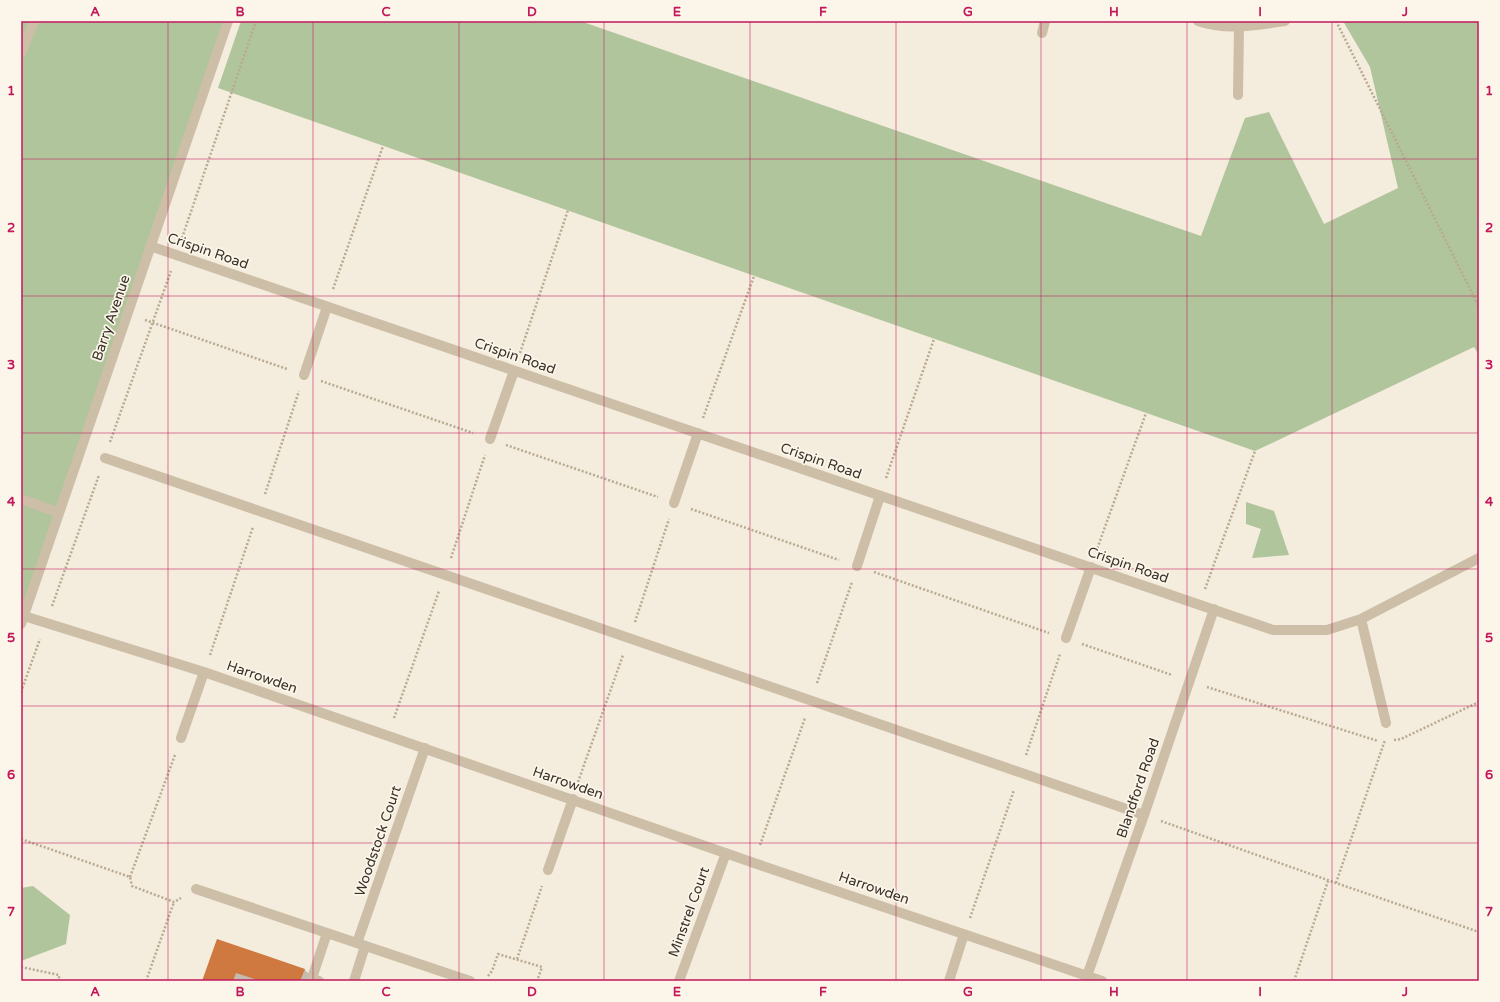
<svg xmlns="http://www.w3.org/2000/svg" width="1500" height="1002" font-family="'Varela Round',sans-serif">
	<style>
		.green { fill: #b0c59b }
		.shadow { fill: #0003 }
		.building { fill: #cf7840 }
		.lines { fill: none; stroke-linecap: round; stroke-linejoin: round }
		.path { stroke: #b9a991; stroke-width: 2.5; stroke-dasharray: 2 2; stroke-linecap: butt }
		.minor { stroke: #cdbea7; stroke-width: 10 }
		.grid { fill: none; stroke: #c2185b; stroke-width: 1; stroke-opacity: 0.55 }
		.labels { text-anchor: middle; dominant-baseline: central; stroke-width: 3.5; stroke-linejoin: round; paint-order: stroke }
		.street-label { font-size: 14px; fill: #393028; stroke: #fbf6e9 }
		.neatline { fill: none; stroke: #c2185b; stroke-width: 1.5 }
		.grid-label { font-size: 13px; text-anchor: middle; font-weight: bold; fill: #c2185b }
	</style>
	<rect width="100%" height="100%" fill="#f4ecdc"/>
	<path class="green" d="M 21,21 L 228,21 L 21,624 Z
		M 241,21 L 580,21 L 1201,236 L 1245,118 L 1269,112 L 1324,224 L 1398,188 L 1370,67 L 1343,21 L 1479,21 L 1479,355 L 1474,347 L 1255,451 L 218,88 Z
		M 1246,502 L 1274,511 L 1289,555 L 1252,558 L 1261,529 L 1246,524 Z
		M 33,886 L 70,915 L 66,944 L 21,961 L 21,888 Z"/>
	<path class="shadow" d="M 217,940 L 304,969 L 314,979 L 313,981 L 203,981 Z"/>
	<path class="building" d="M 217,939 L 305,969 L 300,981 L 261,981 L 236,973 L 233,981 L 202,981 Z"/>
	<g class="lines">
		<path class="path" d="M 1336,21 L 1479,307
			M 182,238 L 256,21
			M 333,289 L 383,146
			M 145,320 L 287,369
			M 520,353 L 568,210
			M 321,381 L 473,433
			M 703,418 L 754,276
			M 110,442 L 171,271
			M 506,445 L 658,497
			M 886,478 L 934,339
			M 265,494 L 299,391
			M 691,509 L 839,560
			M 1096,552 L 1146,413
			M 451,558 L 485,455
			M 874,572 L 1049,633
			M 1205,589 L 1255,451
			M 52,606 L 99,475
			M 635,622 L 669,519
			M 1082,644 L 1172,675
			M 210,655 L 253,527
			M 817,683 L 852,582
			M 1207,687 L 1378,741
			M 21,692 L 40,639
			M 394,718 L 439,591
			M 1394,740 L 1401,739 L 1479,702
			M 1026,755 L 1060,654
			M 578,782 L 623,655
			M 1161,821 L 1336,883 L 1479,932
			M 21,839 L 130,877 L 132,886 L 174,902 L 181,898
			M 760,845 L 805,718
			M 130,877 L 175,755
			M 1336,883 L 1385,740
			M 970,918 L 1014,790
			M 517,959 L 542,886
			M 21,967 L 59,975 L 59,981
			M 488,976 L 492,971 L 498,954 L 542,967 L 537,981
			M 146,981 L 174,902
			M 1294,981 L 1328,881"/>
		<path class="minor" d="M 1198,21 C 1227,31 1256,25 1285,21
			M 1042,33 L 1045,21
			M 21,53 L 34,21
			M 1238,95 L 1239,27
			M 150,246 L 1273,630 L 1327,630 L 1361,619 L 1479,558
			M 304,375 L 327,307
			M 490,439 L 514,371
			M 105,458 L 1144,815
			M 21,499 L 59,513
			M 674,503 L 698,433
			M 857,566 L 880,496
			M 24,616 L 204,672 L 754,863 L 1102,981
			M 1361,619 L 1386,723
			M 21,624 L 228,21
			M 1066,638 L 1091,567
			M 181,738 L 204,672
			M 548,870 L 573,799
			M 196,889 L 470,981
			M 357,943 L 425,748
			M 1087,976 L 1144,815 L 1214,609
			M 319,981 L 312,978 L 327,933
			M 354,981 L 365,946
			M 679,981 L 726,853
			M 949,981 L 964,934"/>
	</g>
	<path class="grid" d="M 168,21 L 168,981M 313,21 L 313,981M 459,21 L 459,981M 604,21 L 604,981M 750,21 L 750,981M 896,21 L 896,981M 1041,21 L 1041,981M 1187,21 L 1187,981M 1332,21 L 1332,981M 21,159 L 1479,159M 21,296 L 1479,296M 21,433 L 1479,433M 21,569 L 1479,569M 21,706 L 1479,706M 21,843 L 1479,843"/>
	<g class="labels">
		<g class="street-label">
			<text transform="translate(208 251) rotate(19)">Crispin Road</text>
			<text transform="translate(111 318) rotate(-71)">Barry Avenue</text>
			<text transform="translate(515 356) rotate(19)">Crispin Road</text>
			<text transform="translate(821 461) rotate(19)">Crispin Road</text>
			<text transform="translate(1128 565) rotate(19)">Crispin Road</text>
			<text transform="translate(262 677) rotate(19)">Harrowden</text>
			<text transform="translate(568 783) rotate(19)">Harrowden</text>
			<text transform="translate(1138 788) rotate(-71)">Blandford Road</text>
			<text transform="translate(378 841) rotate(-71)">Woodstock Court</text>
			<text transform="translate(874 888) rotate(19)">Harrowden</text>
			<text transform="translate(689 912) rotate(-70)">Minstrel Court</text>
		</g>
	</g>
	<rect width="1500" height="1002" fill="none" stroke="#fbf6e9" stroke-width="44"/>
	<rect x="22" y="22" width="1456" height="958" class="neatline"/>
	<g class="grid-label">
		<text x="95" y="16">A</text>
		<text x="240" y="16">B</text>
		<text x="386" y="16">C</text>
		<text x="532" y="16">D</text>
		<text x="677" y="16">E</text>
		<text x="823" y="16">F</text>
		<text x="968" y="16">G</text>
		<text x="1114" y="16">H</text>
		<text x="1260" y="16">I</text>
		<text x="1405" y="16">J</text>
		<text x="11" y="95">1</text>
		<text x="1489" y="95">1</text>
		<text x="11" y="232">2</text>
		<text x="1489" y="232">2</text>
		<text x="11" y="369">3</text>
		<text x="1489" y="369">3</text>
		<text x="11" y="506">4</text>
		<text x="1489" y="506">4</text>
		<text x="11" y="642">5</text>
		<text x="1489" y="642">5</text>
		<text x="11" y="779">6</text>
		<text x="1489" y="779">6</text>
		<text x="11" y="916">7</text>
		<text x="1489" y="916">7</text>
		<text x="95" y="996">A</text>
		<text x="240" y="996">B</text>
		<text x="386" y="996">C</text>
		<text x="532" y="996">D</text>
		<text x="677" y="996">E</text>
		<text x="823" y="996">F</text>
		<text x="968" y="996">G</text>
		<text x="1114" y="996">H</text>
		<text x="1260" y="996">I</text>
		<text x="1405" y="996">J</text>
	</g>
</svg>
